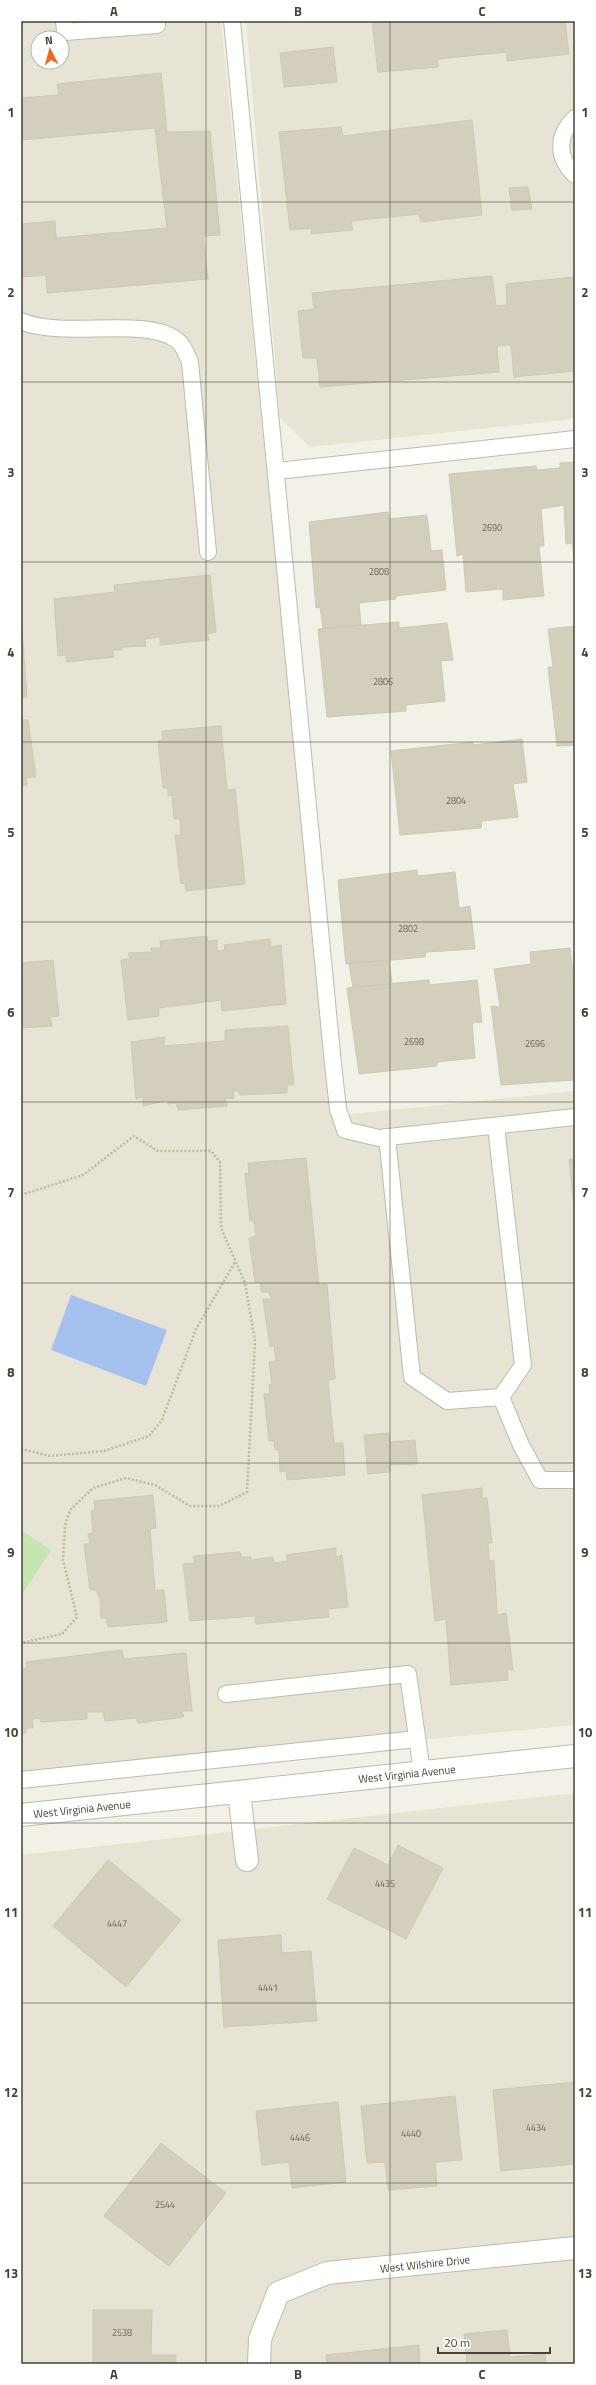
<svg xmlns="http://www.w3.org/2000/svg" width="596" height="2385" font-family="'Titillium Web',sans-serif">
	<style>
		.residential { fill: #e7e4d5; fill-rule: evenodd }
		.green { fill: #c4e6b1 }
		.water { fill: #a5c2ee }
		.building { fill: #d4cfbd; stroke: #cfc8b0 }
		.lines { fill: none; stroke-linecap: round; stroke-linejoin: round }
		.service-casing { stroke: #bebbaa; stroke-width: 18 }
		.minor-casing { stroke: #bebbaa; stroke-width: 24 }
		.path { stroke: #bfb99b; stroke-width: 2.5; stroke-dasharray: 2 2; stroke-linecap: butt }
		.service { stroke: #fff; stroke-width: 16 }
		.minor { stroke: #fff; stroke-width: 22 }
		.grid { fill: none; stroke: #464236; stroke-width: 1; stroke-opacity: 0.55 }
		.labels { text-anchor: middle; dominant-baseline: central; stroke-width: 3; stroke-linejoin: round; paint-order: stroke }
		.number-label { font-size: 9px; fill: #6a6558 }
		.street-label { font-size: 11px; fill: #464236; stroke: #fff }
		.neatline { fill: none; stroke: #464236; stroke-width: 1.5 }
		.grid-label { font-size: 13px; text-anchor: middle; font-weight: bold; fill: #464236 }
	</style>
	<rect width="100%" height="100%" fill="#f3f1e7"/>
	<path class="residential" d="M 21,21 L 221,21 L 332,1116 L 575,1091 L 575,1725 L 21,1779 ZM 38,38 L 62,38 L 62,62 L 38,62 Z
		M 246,21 L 575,21 L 575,419 L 310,447 L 280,418 Z
		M 575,1793 L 575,2364 L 21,2364 L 21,1855 Z"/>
	<path class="green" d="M 21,1530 L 51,1550 L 21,1596 Z"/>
	<path class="water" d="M 71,1295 L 167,1330 L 146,1386 L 51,1350 Z"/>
	<path class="building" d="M 372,21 L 565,21 L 569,54 L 507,61 L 507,52 L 438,59 L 438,67 L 378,72 Z
		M 333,47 L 337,82 L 284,87 L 280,53 Z
		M 161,73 L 167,132 L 210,131 L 220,235 L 203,236 L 208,279 L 47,293 L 46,275 L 21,277 L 21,224 L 55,221 L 56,238 L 167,228 L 155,128 L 21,140 L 21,98 L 59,95 L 57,84 Z
		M 472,120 L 482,215 L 421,222 L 419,214 L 351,221 L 353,230 L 311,234 L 312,228 L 290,230 L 279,132 L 341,127 L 343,136 Z
		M 528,187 L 532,209 L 512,210 L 509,188 Z
		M 492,276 L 496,306 L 507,305 L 506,284 L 575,277 L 575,371 L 514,377 L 511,345 L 497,346 L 499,372 L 320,387 L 317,358 L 303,358 L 298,311 L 314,309 L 312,293 Z
		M 575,462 L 575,565 L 572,543 L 566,544 L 564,505 L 541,509 L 544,546 L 539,546 L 544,596 L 503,600 L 503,589 L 466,592 L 463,554 L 457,556 L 449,474 L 536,466 L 537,470 L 560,468 L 560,463 Z
		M 388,512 L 389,519 L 427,515 L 431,551 L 442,550 L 446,590 L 395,596 L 396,599 L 359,603 L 361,625 L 323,628 L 320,607 L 316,608 L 309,522 Z
		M 210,575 L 216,632 L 207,634 L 209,640 L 160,645 L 160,637 L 145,639 L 146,646 L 122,647 L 122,650 L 112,650 L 114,657 L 66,662 L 66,655 L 58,656 L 54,599 L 115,592 L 114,585 Z
		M 399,622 L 399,628 L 447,623 L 453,660 L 441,661 L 445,701 L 406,705 L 406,711 L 327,717 L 318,629 Z
		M 575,626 L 575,745 L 557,746 L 548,667 L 553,667 L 548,629 Z
		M 22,631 L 27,697 L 21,698 L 21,631 Z
		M 21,720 L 28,720 L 36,777 L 26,778 L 27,785 L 21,786 Z
		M 221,726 L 227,790 L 235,789 L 245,884 L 186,891 L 185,883 L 181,884 L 175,835 L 181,835 L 180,819 L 174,819 L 172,795 L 168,796 L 168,788 L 163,788 L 158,741 L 163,740 L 162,731 Z
		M 522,739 L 527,782 L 513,784 L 518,817 L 482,821 L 481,828 L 400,835 L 391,751 L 473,742 L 473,745 Z
		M 417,870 L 418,876 L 455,872 L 459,908 L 470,906 L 475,949 L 426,952 L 425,957 L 346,964 L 338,880 Z
		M 207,936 L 208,941 L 217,940 L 217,951 L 225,950 L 224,945 L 270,939 L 271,947 L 281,945 L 286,1004 L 222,1011 L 221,1000 L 159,1008 L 159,1016 L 128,1020 L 121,960 L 130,959 L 128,953 L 152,952 L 151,948 L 161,948 L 160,941 Z
		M 570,948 L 575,992 L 575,1080 L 501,1085 L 491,1006 L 500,1007 L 494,969 L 531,964 L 530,952 Z
		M 53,960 L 59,1016 L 50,1017 L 52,1026 L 21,1028 L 21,963 Z
		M 389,960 L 392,984 L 353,988 L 349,963 Z
		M 429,980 L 429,985 L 477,980 L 482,1022 L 472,1023 L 475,1058 L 437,1062 L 437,1066 L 359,1074 L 347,988 Z
		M 288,1026 L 294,1085 L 287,1085 L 287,1093 L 240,1095 L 239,1091 L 233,1091 L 234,1099 L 225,1098 L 227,1106 L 178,1110 L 176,1103 L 168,1104 L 168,1100 L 143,1106 L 143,1097 L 136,1099 L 131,1042 L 165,1037 L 164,1046 L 225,1041 L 225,1030 Z
		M 306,1158 L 319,1285 L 327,1284 L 335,1379 L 328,1380 L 334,1443 L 343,1443 L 345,1475 L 287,1480 L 286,1471 L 280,1472 L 279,1450 L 275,1450 L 274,1441 L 269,1441 L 264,1394 L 270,1394 L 269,1385 L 272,1384 L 269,1362 L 276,1361 L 274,1346 L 270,1347 L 263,1299 L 271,1299 L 269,1292 L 262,1292 L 260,1282 L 255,1283 L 249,1238 L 256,1236 L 254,1220 L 250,1221 L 245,1173 L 249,1173 L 248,1163 Z
		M 569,1159 L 575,1159 L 575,1217 Z
		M 389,1433 L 390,1442 L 415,1440 L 417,1464 L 390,1465 L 390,1472 L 368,1474 L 364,1435 Z
		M 482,1488 L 482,1498 L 487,1498 L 492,1543 L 488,1543 L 489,1561 L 494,1560 L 497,1615 L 506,1613 L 513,1670 L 507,1670 L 508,1680 L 451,1685 L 446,1619 L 435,1621 L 422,1495 Z
		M 153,1495 L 156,1528 L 150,1529 L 155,1591 L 164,1590 L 167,1622 L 108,1627 L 106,1618 L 101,1618 L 100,1600 L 96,1590 L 90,1590 L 84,1544 L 90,1544 L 88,1534 L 93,1533 L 91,1511 L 95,1510 L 94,1501 Z
		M 336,1548 L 336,1557 L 342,1555 L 348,1607 L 328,1609 L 329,1617 L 256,1624 L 255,1616 L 190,1621 L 183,1564 L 195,1563 L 193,1556 L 240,1552 L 241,1557 L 251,1557 L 251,1560 L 273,1557 L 274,1563 L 288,1561 L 286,1555 Z
		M 122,1650 L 124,1659 L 186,1653 L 192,1711 L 182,1711 L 184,1717 L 138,1723 L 136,1718 L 105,1721 L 103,1712 L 87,1712 L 87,1719 L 41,1722 L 40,1718 L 32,1719 L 33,1728 L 26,1728 L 26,1733 L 21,1734 L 21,1669 L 27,1668 L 26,1662 Z
		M 398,1845 L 443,1868 L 406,1939 L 327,1899 L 354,1848 L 388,1865 Z
		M 108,1860 L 181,1920 L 126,1987 L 53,1926 Z
		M 281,1935 L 282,1953 L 311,1951 L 317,2021 L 224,2027 L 218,1940 Z
		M 575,2082 L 575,2164 L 501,2171 L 493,2090 Z
		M 455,2096 L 462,2160 L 435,2162 L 437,2186 L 388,2190 L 385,2162 L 367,2163 L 361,2106 Z
		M 338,2102 L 346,2182 L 292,2188 L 289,2162 L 262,2165 L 256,2111 Z
		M 161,2143 L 226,2193 L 169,2266 L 104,2216 Z
		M 93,2310 L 152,2310 L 151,2355 L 176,2355 L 176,2364 L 93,2364 Z
		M 507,2330 L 510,2357 L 545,2354 L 546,2364 L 467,2364 L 464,2334 Z
		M 419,2345 L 420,2364 L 327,2364 L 326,2355 Z"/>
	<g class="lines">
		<g class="service-casing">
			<path id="service" d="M 64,21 L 65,32 L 157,25 L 157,21
				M 232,21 L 333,1064 L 338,1109 L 345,1130 L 379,1138 L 575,1117
				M 575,118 C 557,135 556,157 575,175
				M 21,321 C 62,340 152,314 180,343 C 184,347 187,356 190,362 L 208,552
				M 277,471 L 575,439
				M 387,1137 L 412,1377 L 447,1401 L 501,1397 L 523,1365 L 496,1126
				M 501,1397 L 521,1445 L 540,1480 L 575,1480
				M 226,1694 L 408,1674 L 422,1772
				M 21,1780 L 417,1739"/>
		</g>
		<g class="minor-casing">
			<path id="minor" d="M 239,1792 L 247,1860
				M 21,1815 L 575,1756
				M 259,2364 L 260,2339 L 278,2293 L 327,2273 L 575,2248"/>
		</g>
		<path class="path" d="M 21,1195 L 83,1175 L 134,1136 L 158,1151 L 211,1151 L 220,1162 L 221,1228 L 245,1283 L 255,1341 L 247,1492 L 219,1506 L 190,1506 L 155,1485 L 126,1478 L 93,1488 L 70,1510 L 65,1525 L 63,1560 L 77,1617 L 62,1634 L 21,1643
			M 21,1449 L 50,1456 L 104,1451 L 149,1436 L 162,1420 L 196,1329 L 235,1262"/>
		<use href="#service" class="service"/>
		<use href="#minor" class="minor"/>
	</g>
	<path class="grid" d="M 206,21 L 206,2364M 390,21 L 390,2364M 21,202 L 575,202M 21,382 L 575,382M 21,562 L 575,562M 21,742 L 575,742M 21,922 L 575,922M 21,1102 L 575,1102M 21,1283 L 575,1283M 21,1463 L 575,1463M 21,1643 L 575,1643M 21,1823 L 575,1823M 21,2003 L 575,2003M 21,2183 L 575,2183"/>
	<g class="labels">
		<g class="number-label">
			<text x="492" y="527">2690</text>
			<text x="379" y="571">2808</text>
			<text x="383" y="681">2806</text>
			<text x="456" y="800">2804</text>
			<text x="408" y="928">2802</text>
			<text x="414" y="1041">2698</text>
			<text x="535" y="1043">2696</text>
			<text x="385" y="1883">4435</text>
			<text x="117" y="1923">4447</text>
			<text x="268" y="1987">4441</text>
			<text x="536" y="2127">4434</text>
			<text x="411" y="2133">4440</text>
			<text x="300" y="2137">4446</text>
			<text x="165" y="2204">2544</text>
			<text x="122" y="2332">2538</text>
		</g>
		<g class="street-label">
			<text transform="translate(407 1774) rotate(-6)">West Virginia Avenue</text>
			<text transform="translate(82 1809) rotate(-6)">West Virginia Avenue</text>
			<text transform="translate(425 2264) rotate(-6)">West Wilshire Drive</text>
		</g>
	</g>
	<rect width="596" height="2385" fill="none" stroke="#ffffff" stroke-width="44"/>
	<g transform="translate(50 50) rotate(354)"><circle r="19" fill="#ffffff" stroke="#b5b3af"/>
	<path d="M0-3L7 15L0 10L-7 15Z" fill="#f3661e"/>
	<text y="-6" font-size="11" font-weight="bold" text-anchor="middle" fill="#464236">N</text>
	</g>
	<path d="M438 2347v6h112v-6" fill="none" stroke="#464236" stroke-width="2"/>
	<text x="444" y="2347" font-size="12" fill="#464236" stroke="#ffffff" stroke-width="3" paint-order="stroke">20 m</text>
	<rect x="22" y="22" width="552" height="2341" class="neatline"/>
	<g class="grid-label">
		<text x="114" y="16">A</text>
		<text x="298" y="16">B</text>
		<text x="482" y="16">C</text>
		<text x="11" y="117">1</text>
		<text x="585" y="117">1</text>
		<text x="11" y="297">2</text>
		<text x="585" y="297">2</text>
		<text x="11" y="477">3</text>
		<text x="585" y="477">3</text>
		<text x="11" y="657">4</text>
		<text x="585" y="657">4</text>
		<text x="11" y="837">5</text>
		<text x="585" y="837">5</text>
		<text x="11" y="1017">6</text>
		<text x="585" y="1017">6</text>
		<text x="11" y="1197">7</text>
		<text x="585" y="1197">7</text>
		<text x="11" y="1377">8</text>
		<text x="585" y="1377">8</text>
		<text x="11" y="1557">9</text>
		<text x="585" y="1557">9</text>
		<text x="11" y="1737">10</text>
		<text x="585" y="1737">10</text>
		<text x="11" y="1917">11</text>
		<text x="585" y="1917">11</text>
		<text x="11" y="2097">12</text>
		<text x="585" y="2097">12</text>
		<text x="11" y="2278">13</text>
		<text x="585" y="2278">13</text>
		<text x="114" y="2379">A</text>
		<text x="298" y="2379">B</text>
		<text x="482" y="2379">C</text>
	</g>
</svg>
